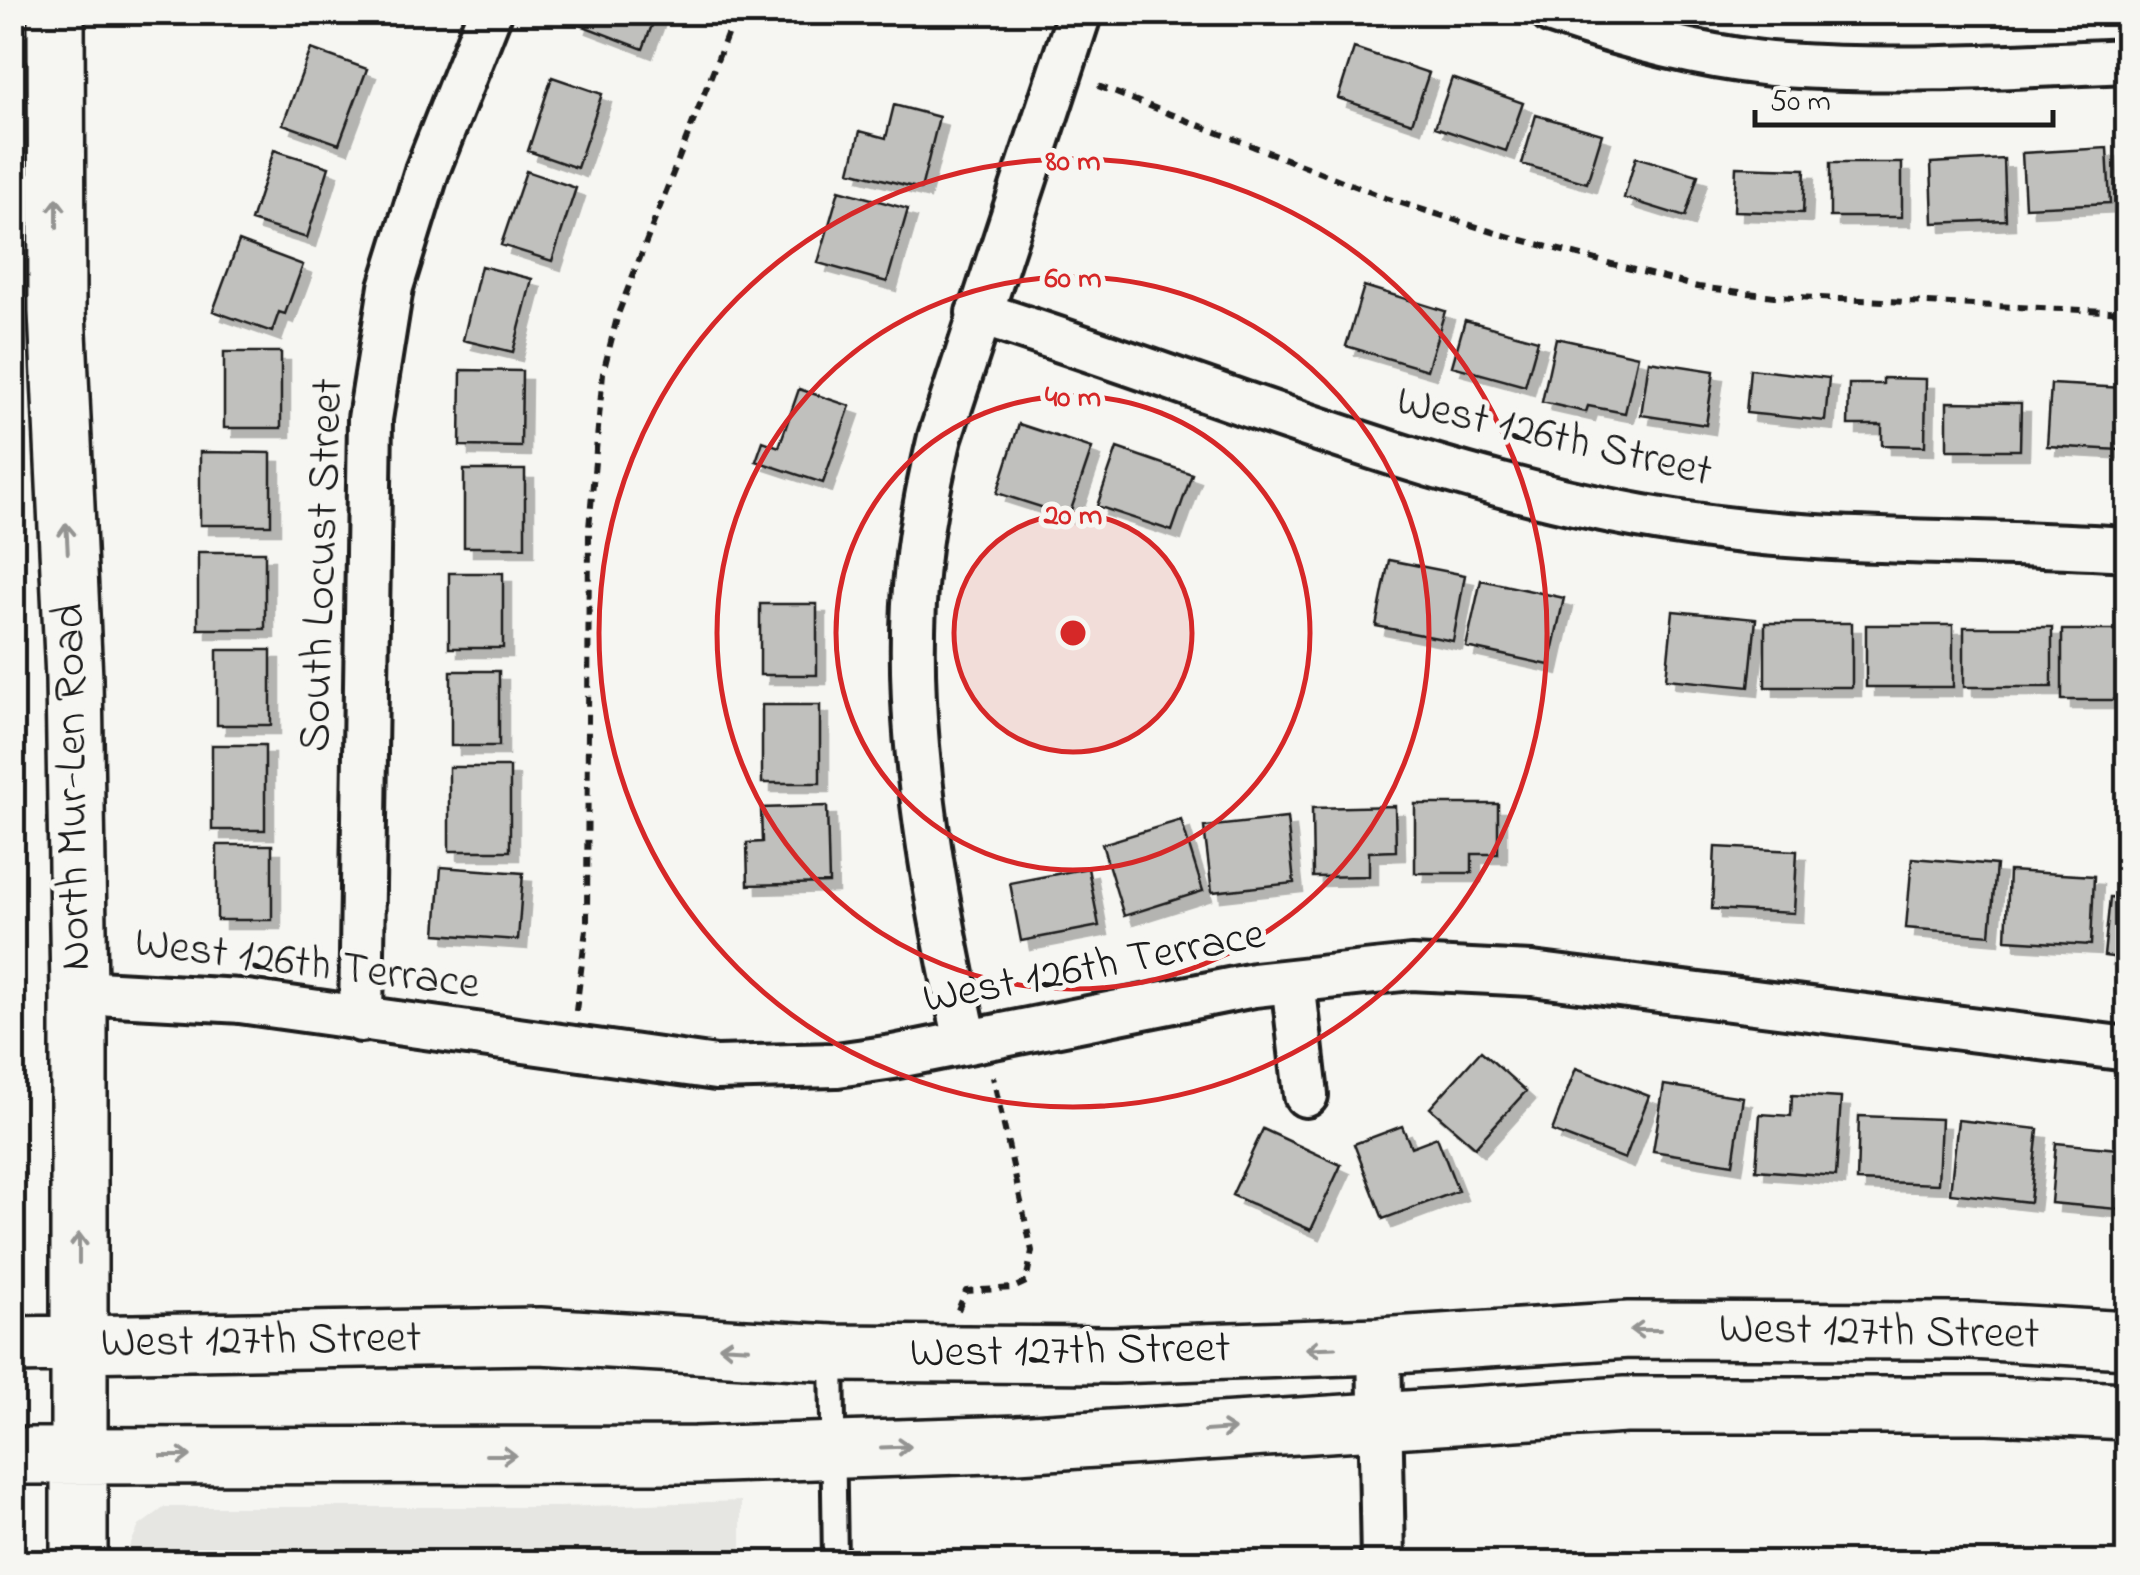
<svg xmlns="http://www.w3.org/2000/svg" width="2140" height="1575" font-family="'Indie Flower',sans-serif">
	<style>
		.built { fill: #e6e6e2 }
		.building { fill: #c0c0bd; stroke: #1c1c1c; stroke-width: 2.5; filter: url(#shadow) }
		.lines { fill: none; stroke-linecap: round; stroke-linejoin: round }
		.lane-casing { stroke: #1c1c1c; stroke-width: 30 }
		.street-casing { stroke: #1c1c1c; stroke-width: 50 }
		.secondary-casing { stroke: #1c1c1c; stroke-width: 62 }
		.path { stroke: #1c1c1c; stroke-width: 6; stroke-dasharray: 10 8; stroke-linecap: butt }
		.lane { stroke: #f6f6f2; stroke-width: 22 }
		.street { stroke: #f6f6f2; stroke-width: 42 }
		.secondary { stroke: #f6f6f2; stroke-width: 55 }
		.oneway { stroke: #949492 }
		.ring { fill: none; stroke: #d62828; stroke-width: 5 }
		.labels { text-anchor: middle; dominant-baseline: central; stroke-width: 10; stroke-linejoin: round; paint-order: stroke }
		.street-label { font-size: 45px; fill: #1c1c1c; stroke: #f6f6f2 }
		.centre { fill: #d62828; stroke: #f6f6f2; stroke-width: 5 }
		.ring-label { font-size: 30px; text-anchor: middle; font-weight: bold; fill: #d62828; stroke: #f6f6f2; stroke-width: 10; stroke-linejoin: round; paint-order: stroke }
	</style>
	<defs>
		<filter id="shadow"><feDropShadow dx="9" dy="9" stdDeviation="0" flood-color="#0004"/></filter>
	</defs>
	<rect width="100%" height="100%" fill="#f6f6f2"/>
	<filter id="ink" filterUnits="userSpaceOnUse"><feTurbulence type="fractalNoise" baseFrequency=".01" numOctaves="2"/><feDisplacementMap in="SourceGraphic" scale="20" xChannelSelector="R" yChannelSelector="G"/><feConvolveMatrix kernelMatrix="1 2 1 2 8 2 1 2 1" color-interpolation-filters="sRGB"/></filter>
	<g filter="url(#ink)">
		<path class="built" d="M 741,1501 L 741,1562 L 122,1562 L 139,1526 L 165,1507 L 558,1507 Z"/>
		<path class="building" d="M 582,12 L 657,12 L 643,49 L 578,24 Z
			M 1354,48 L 1429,73 L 1412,123 L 1338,98 Z
			M 311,49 L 367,69 L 339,144 L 283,124 Z
			M 552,77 L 602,94 L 577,168 L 528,151 Z
			M 1452,78 L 1523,103 L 1506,151 L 1435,127 Z
			M 894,105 L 939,117 L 921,189 L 850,171 L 860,131 L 886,138 Z
			M 1536,115 L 1602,134 L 1587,183 L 1522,164 Z
			M 2107,148 L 2110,203 L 2025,207 L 2022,153 Z
			M 274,150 L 329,167 L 307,238 L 251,221 Z
			M 1636,157 L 1698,175 L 1685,217 L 1624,198 Z
			M 2004,159 L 2006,220 L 1933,223 L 1931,163 Z
			M 1830,163 L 1902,163 L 1902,217 L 1830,217 Z
			M 1736,167 L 1805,169 L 1803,213 L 1734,211 Z
			M 526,171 L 576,188 L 552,261 L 501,245 Z
			M 839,190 L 908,209 L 887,282 L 818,263 Z
			M 239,241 L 303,265 L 285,314 L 279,312 L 272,332 L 213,311 Z
			M 481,266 L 532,279 L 513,352 L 463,340 Z
			M 1364,286 L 1445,311 L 1427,370 L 1346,346 Z
			M 1465,320 L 1538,340 L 1525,386 L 1452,366 Z
			M 1556,338 L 1638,356 L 1625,413 L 1588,406 L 1586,412 L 1542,402 Z
			M 224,352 L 281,352 L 281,428 L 224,428 Z
			M 1649,361 L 1714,371 L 1706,425 L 1641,415 Z
			M 1750,369 L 1829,378 L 1825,421 L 1746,413 Z
			M 461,370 L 522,371 L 521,447 L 460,446 Z
			M 1883,378 L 1926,379 L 1925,446 L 1882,445 L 1882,425 L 1848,425 L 1849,384 L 1883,384 Z
			M 2051,384 L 2124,388 L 2120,450 L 2047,446 Z
			M 799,389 L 850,406 L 823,483 L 756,461 L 763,441 L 779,447 Z
			M 1947,402 L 2021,403 L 2020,450 L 1947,450 Z
			M 1019,424 L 1092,448 L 1069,516 L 997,493 Z
			M 1117,448 L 1192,474 L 1172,531 L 1097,506 Z
			M 200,452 L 271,453 L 271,525 L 200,525 Z
			M 464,470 L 525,470 L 525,547 L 464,547 Z
			M 198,552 L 265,552 L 265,629 L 198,629 Z
			M 1389,560 L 1465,575 L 1453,641 L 1376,626 Z
			M 449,573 L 503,573 L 503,648 L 449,648 Z
			M 1481,580 L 1564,598 L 1549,665 L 1466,647 Z
			M 760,604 L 817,604 L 817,675 L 760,675 Z
			M 1673,611 L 1756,619 L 1749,687 L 1666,679 Z
			M 1765,623 L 1852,623 L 1852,687 L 1765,687 Z
			M 1866,625 L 1953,625 L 1953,687 L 1866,687 Z
			M 1964,627 L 2052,627 L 2052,687 L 1964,687 Z
			M 2062,630 L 2128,630 L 2128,700 L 2062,700 Z
			M 217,650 L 271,650 L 271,725 L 217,725 Z
			M 451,671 L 499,671 L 499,746 L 451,746 Z
			M 762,705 L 820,705 L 820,783 L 762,783 Z
			M 212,745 L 265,745 L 265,830 L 212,830 Z
			M 449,767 L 510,767 L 510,851 L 449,851 Z
			M 1415,804 L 1498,804 L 1498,854 L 1472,854 L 1472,873 L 1415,873 Z
			M 827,806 L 829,883 L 748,885 L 747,843 L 762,842 L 761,808 Z
			M 1395,806 L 1396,851 L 1369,852 L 1369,876 L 1313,877 L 1312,808 Z
			M 1287,818 L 1294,883 L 1212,892 L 1204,827 Z
			M 1181,820 L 1203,891 L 1124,916 L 1102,844 Z
			M 217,845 L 272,845 L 272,920 L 217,920 Z
			M 1715,847 L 1797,851 L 1794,913 L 1712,909 Z
			M 1912,858 L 1996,865 L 1990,935 L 1906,928 Z
			M 441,867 L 523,873 L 518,940 L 436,934 Z
			M 1088,868 L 1099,926 L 1021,941 L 1010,883 Z
			M 2009,871 L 2094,876 L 2091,945 L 2006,940 Z
			M 2110,897 L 2128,898 L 2128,959 L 2104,956 Z
			M 1481,1051 L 1526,1091 L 1475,1147 L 1430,1108 Z
			M 1576,1068 L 1649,1096 L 1625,1159 L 1552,1131 Z
			M 1664,1085 L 1743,1097 L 1733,1164 L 1653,1151 Z
			M 1792,1095 L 1841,1098 L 1836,1176 L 1756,1170 L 1760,1114 L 1791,1116 Z
			M 1859,1116 L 1941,1119 L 1938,1184 L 1857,1181 Z
			M 1958,1120 L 2038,1129 L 2030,1202 L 1950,1193 Z
			M 1402,1126 L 1411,1147 L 1437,1137 L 1458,1191 L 1383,1219 L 1354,1144 Z
			M 1263,1129 L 1341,1165 L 1311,1230 L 1232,1195 Z
			M 2056,1143 L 2128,1150 L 2128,1210 L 2051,1203 Z"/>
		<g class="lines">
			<g class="lane-casing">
				<path id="lane" d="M 832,1353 L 835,1562"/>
			</g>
			<g class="street-casing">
				<path id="street" d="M 1552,12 C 1625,37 1705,59 1783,65 C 1898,73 2013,66 2128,61
					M 978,313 C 1209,385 1434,485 1674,522 C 1824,546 1976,539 2128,549
					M 1293,981 L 1306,1095
					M 79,992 L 240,1001 L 716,1068 L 837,1065 L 893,1057 L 1254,985 L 1411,968 L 1532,974 L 2128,1049
					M 361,1020 L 370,419 L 391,287 L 427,171 L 490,12
					M 966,1041 C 933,891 901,718 917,565 C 921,522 930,479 940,437 L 1080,12
					M 1379,1346 L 1383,1562"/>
			</g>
			<g class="secondary-casing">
				<path id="secondary" d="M 56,12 L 57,311 L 74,679 L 79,992 L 79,1562
					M 12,1345 L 540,1336 L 832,1353 L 1113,1355 L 1379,1346 L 1629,1330 L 1971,1331 L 2128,1340
					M 12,1456 L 695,1455 L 1017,1444 L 1625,1405 L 1988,1405 L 2128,1411"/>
			</g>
			<path class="path" d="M 1098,86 L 1386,198 L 1496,233 L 1698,287 L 1774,296 L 2128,312
				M 576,1011 L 587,921 L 589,528 L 603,373 L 618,314 L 736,12
				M 958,1310 L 966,1291 L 1013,1288 L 1026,1282 L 1032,1251 L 993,1077"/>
			<use href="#lane" class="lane"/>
			<use href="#street" class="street"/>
			<use href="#secondary" class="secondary"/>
		</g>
		<defs><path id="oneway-shaft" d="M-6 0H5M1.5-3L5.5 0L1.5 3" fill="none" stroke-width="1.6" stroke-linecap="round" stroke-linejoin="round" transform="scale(2.5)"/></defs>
		<g class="oneway">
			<use href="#oneway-shaft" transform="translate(57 213) rotate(-90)"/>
			<use href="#oneway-shaft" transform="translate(67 538) rotate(-93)"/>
			<use href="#oneway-shaft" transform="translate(79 1248) rotate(-90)"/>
			<use href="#oneway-shaft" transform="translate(1645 1330) rotate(-180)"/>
			<use href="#oneway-shaft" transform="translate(734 1347) rotate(-177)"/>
			<use href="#oneway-shaft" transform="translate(1321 1348) rotate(178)"/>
			<use href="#oneway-shaft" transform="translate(1220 1430) rotate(-4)"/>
			<use href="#oneway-shaft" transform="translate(896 1447) rotate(-2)"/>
			<use href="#oneway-shaft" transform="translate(501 1455)"/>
			<use href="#oneway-shaft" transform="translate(176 1456)"/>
		</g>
	</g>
	<circle cx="1073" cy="633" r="119" fill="#d62828" fill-opacity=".12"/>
	<g class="ring">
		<circle cx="1073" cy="633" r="119"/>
		<circle cx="1073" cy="633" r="237"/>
		<circle cx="1073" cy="633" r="356"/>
		<circle cx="1073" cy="633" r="474"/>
	</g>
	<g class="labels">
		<g class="street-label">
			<text transform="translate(1554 438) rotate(13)">West 126th Street</text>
			<text transform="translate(323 565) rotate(-88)">South Locust Street</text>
			<text transform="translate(74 787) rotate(-91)">North Mur-Len Road</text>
			<text transform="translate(307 965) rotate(7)">West 126th Terrace</text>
			<text transform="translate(1094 968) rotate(-11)">West 126th Terrace</text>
			<text transform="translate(1879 1333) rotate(1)">West 127th Street</text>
			<text transform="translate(261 1342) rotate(-1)">West 127th Street</text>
			<text transform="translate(1070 1352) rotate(-1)">West 127th Street</text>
		</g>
	</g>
	<circle cx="1073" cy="633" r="15" class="centre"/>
	<g class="ring-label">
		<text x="1073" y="170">80 m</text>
		<text x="1073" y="287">60 m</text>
		<text x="1073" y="406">40 m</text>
		<text x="1073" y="524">20 m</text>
	</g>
	<rect width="2140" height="1575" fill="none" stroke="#f6f6f2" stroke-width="50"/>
	<rect x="25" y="25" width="2090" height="1525" fill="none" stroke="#1c1c1c" stroke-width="4" filter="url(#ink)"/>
	<path d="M1755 110v15h298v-15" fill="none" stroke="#1c1c1c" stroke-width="5"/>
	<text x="1770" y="110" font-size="30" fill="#1c1c1c" stroke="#f6f6f2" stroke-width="8" paint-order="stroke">50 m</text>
</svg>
